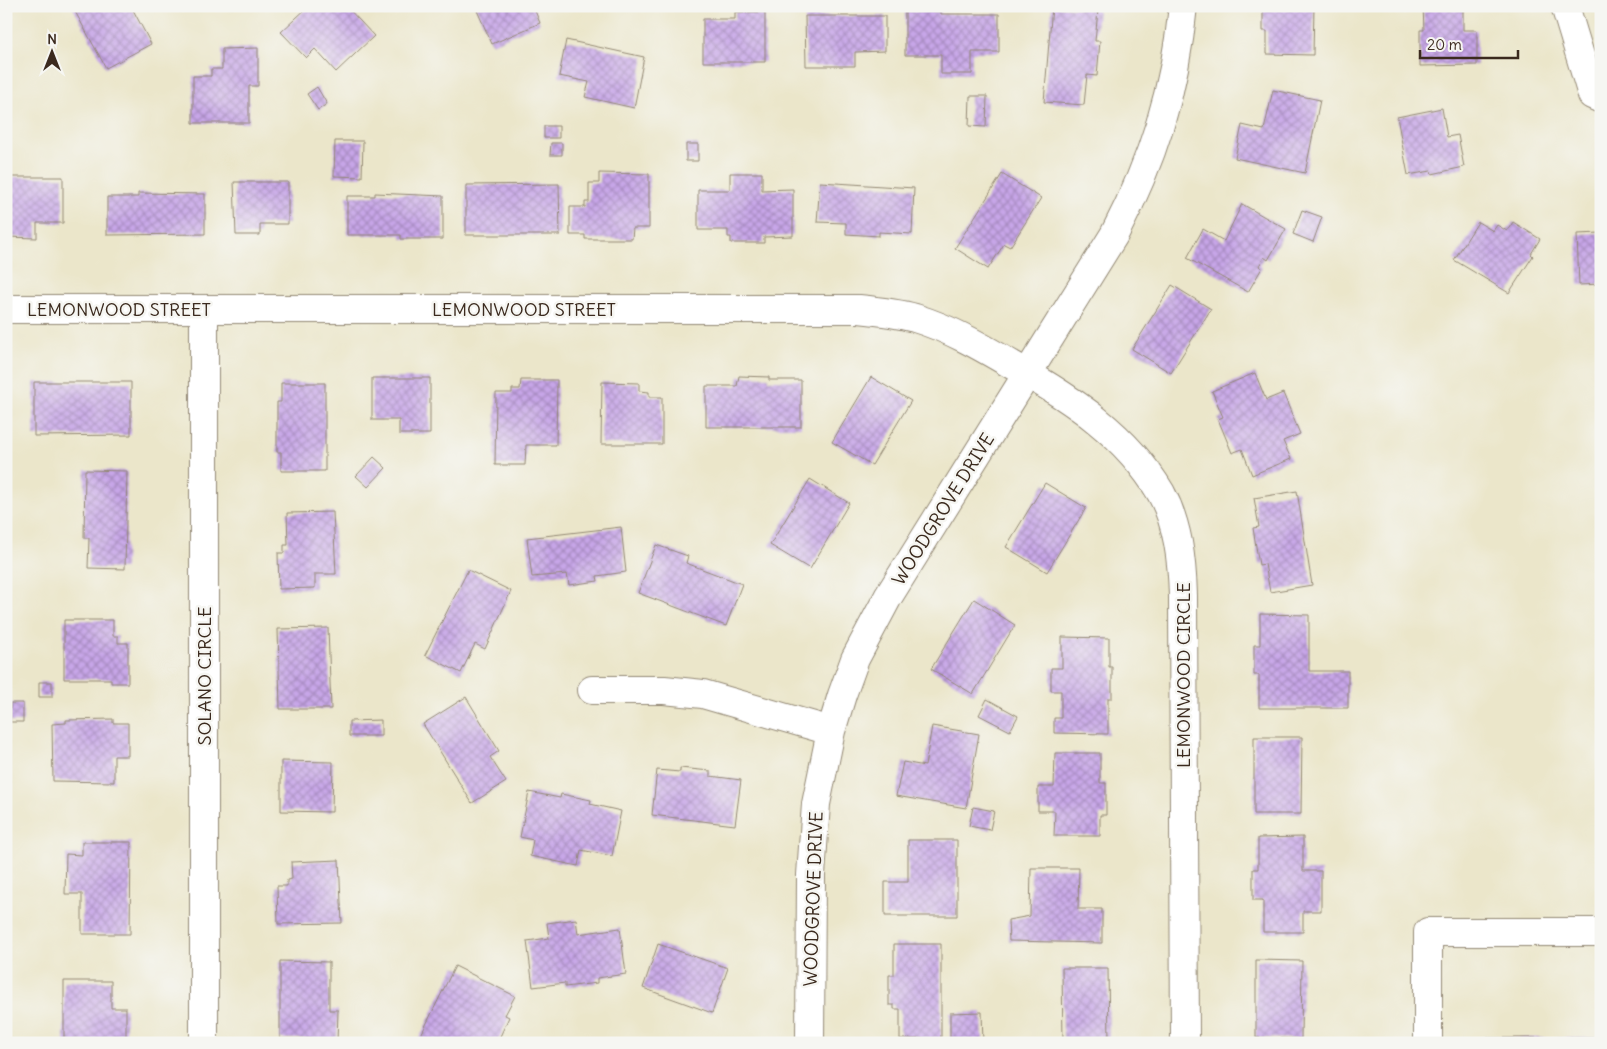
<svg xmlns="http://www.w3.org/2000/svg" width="1607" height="1049" font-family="Delius,sans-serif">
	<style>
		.building { fill: url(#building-cross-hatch) }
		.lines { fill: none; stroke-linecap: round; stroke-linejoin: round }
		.minor-casing { stroke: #938874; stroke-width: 30 }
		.minor { stroke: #fff; stroke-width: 28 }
		.labels { text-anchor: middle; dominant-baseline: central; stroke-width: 5; stroke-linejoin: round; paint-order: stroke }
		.street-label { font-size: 18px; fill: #3b2a1e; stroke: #f6f6f2 }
	</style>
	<defs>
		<pattern id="building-cross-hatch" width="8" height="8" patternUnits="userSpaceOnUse" patternTransform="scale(1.25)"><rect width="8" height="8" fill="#c7a6e8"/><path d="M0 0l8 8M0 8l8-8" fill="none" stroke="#a387bb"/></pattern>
	</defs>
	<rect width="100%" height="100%" fill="#f6f6f2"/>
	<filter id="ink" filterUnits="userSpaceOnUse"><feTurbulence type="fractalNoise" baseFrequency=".02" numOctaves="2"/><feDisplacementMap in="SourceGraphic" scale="10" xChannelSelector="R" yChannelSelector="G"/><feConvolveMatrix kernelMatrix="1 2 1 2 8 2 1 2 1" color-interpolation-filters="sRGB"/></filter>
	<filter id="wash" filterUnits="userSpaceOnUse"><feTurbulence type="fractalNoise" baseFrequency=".0096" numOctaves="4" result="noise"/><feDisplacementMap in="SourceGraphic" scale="20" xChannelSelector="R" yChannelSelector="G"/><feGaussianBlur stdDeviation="1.12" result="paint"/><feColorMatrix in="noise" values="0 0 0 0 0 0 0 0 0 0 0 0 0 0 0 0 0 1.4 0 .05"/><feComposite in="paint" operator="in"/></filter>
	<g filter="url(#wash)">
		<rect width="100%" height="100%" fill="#ebe6ca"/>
		<g id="blocks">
			<path class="building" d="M 72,6 L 131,6 L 151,44 L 106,68 Z
				M 309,6 L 320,6 L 323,9 L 325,6 L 346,6 L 374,36 L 336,72 L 315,49 L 306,58 L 281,32 Z
				M 475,6 L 533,6 L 540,23 L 492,44 Z
				M 1052,6 L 1098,10 L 1095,41 L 1100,41 L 1097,76 L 1087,75 L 1084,105 L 1044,102 Z
				M 1263,6 L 1314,6 L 1313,55 L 1267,54 L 1267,31 L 1263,31 Z
				M 1423,6 L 1463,6 L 1463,30 L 1477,30 L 1477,65 L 1420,66 L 1420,30 L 1424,30 Z
				M 905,11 L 941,11 L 941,14 L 999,14 L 999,52 L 972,52 L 972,74 L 941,74 L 941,55 L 905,55 Z
				M 735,12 L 765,12 L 765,62 L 703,62 L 703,19 L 735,19 Z
				M 805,16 L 885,16 L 885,51 L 855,52 L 855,66 L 806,66 Z
				M 566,40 L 644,57 L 634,108 L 585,97 L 589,82 L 559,76 Z
				M 258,48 L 258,86 L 249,86 L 249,123 L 193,123 L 193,76 L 211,76 L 211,69 L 222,69 L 222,49 Z
				M 317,87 L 327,104 L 318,110 L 307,94 Z
				M 1273,90 L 1320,100 L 1305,173 L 1235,158 L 1242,125 L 1264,130 Z
				M 970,96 L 987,96 L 986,127 L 969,126 Z
				M 1442,108 L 1447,137 L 1458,135 L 1464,167 L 1432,174 L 1431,171 L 1408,175 L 1397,117 Z
				M 544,126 L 559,126 L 559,138 L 544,138 Z
				M 335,141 L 363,141 L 362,177 L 334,176 Z
				M 551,143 L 562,143 L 562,155 L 550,155 Z
				M 686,144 L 698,144 L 698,161 L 686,161 Z
				M 599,173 L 649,174 L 649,228 L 633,228 L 632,239 L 585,239 L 585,235 L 570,235 L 570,207 L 585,207 L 585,202 L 589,202 L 589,183 L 599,183 Z
				M 730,173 L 762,173 L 762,190 L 793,189 L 793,236 L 764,237 L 764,243 L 731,243 L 731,237 L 728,237 L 728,230 L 698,230 L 698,190 L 730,190 Z
				M 1002,174 L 1041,198 L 1010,247 L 1004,244 L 988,269 L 955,248 Z
				M 6,177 L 63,177 L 63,223 L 37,223 L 37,238 L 6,237 Z
				M 234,182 L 288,182 L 288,224 L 260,224 L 260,235 L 236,235 Z
				M 820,182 L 914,188 L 912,234 L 879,232 L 879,236 L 846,234 L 846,223 L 817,222 Z
				M 559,184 L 560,235 L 466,235 L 466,185 Z
				M 138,193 L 205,194 L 205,234 L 107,235 L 107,197 L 138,197 Z
				M 375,193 L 443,196 L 443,239 L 401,239 L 401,235 L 347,235 L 347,196 L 375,196 Z
				M 1242,204 L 1286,229 L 1268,260 L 1264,257 L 1259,266 L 1262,268 L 1248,292 L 1187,258 L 1203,229 L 1224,241 Z
				M 1302,210 L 1322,217 L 1313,242 L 1293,234 Z
				M 1478,222 L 1493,231 L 1497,225 L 1507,231 L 1513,222 L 1540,239 L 1531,254 L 1533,256 L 1509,293 L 1454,260 Z
				M 1601,233 L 1601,284 L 1579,285 L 1577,234 Z
				M 1172,285 L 1211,309 L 1171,373 L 1132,349 Z
				M 1255,373 L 1266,400 L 1283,393 L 1300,434 L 1283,441 L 1291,459 L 1252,475 L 1242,449 L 1232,453 L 1218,419 L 1223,417 L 1212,391 Z
				M 739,376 L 769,377 L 769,380 L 801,380 L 801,427 L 706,427 L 706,386 L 737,386 Z
				M 871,377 L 911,401 L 872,465 L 832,442 Z
				M 372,378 L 430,378 L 430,434 L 399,434 L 399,420 L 372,420 Z
				M 521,380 L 557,380 L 556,445 L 526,445 L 525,465 L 495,465 L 496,393 L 512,393 L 512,389 L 520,389 Z
				M 34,382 L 131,382 L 131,435 L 34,436 Z
				M 602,382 L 639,383 L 639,391 L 649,392 L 649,397 L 662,397 L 662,444 L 601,444 Z
				M 281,383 L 325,383 L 325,471 L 281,471 L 281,452 L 277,452 L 277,402 L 281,402 Z
				M 374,457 L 386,468 L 368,487 L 356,476 Z
				M 85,470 L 127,471 L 125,569 L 88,568 L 89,538 L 84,538 Z
				M 810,479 L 849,503 L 810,569 L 770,545 Z
				M 1045,483 L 1086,508 L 1047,572 L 1006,547 Z
				M 1297,491 L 1312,585 L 1270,592 L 1265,564 L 1259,565 L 1253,528 L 1259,527 L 1254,498 Z
				M 333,512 L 336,574 L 315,574 L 315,588 L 279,589 L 278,553 L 284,553 L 284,545 L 288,545 L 287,513 Z
				M 621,527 L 626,572 L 597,576 L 598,581 L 569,585 L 567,574 L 532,577 L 527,538 Z
				M 656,545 L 688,556 L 686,563 L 742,584 L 726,626 L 638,593 Z
				M 468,570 L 511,591 L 485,649 L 475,644 L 461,673 L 425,655 Z
				M 974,599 L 1015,625 L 973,694 L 931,669 Z
				M 1260,614 L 1309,615 L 1309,671 L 1348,671 L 1348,708 L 1259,708 L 1259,675 L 1254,675 L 1254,645 L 1260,645 Z
				M 64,620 L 113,620 L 113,636 L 118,636 L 118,643 L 128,643 L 128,683 L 111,683 L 111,679 L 64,679 Z
				M 328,628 L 331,709 L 280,709 L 278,629 Z
				M 1062,637 L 1109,638 L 1109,667 L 1112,667 L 1112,698 L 1108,698 L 1108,734 L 1054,733 L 1054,718 L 1061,718 L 1061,691 L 1051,691 L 1051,668 L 1062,668 Z
				M 39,682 L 52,682 L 52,697 L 39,697 Z
				M 466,697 L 499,751 L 490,757 L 506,782 L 472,803 L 423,724 Z
				M 987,699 L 1018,716 L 1010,731 L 979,715 Z
				M 10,703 L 23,703 L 23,722 L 10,722 Z
				M 113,719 L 113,723 L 128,723 L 128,756 L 114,756 L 114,782 L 53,781 L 52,724 L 66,723 L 66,720 Z
				M 381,720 L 381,736 L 349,736 L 349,721 Z
				M 932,726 L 979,734 L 966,808 L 896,796 L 903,762 L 925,766 Z
				M 1254,737 L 1302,737 L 1301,814 L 1254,814 Z
				M 1055,753 L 1100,753 L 1100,783 L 1106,783 L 1106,815 L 1100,815 L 1100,836 L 1054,836 L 1055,811 L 1038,811 L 1038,787 L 1054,787 Z
				M 6,759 L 9,759 L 10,796 L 6,796 Z
				M 281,761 L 333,762 L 332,812 L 281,811 Z
				M 680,768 L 710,771 L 710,776 L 741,780 L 735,825 L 652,815 L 657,770 L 680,772 Z
				M 529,792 L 560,798 L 561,794 L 591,800 L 590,804 L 621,811 L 612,856 L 581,850 L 578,866 L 530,856 L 533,840 L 520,837 Z
				M 973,807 L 994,811 L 990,830 L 969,826 Z
				M 1303,837 L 1303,871 L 1321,871 L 1321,911 L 1303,911 L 1303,932 L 1263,932 L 1263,900 L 1253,900 L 1253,869 L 1258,869 L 1258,838 Z
				M 908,840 L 957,840 L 957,916 L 885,916 L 885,882 L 908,882 Z
				M 82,842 L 131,842 L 130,934 L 82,934 L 82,894 L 65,894 L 66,854 L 82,855 Z
				M 339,860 L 342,923 L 278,924 L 277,886 L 287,886 L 287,880 L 292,879 L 291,862 Z
				M 1031,868 L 1079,868 L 1078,909 L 1102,909 L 1102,943 L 1009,941 L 1008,920 L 1030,916 Z
				M 576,919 L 578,934 L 620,928 L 626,974 L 597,978 L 597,983 L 565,987 L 565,983 L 533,987 L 527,941 L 549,938 L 547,923 Z
				M 658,944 L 728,968 L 712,1013 L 643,988 Z
				M 894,944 L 941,944 L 941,1039 L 900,1039 L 900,1009 L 894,1009 L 894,1005 L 889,1005 L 889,975 L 894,975 Z
				M 1256,960 L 1302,961 L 1301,1039 L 1256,1038 Z
				M 280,961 L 329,962 L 329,1010 L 338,1010 L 337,1043 L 317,1043 L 317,1039 L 280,1039 Z
				M 455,966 L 515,996 L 505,1015 L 509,1017 L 497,1043 L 417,1043 Z
				M 1062,968 L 1108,968 L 1109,1043 L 1063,1043 Z
				M 64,981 L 111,981 L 111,1008 L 126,1008 L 126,1042 L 64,1043 Z
				M 982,1012 L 983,1043 L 950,1043 L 950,1013 Z
				M 1485,1038 L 1601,1038 L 1601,1043 L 1485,1043 Z"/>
		</g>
	</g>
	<g filter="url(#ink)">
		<use href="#blocks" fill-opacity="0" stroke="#938874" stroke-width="1"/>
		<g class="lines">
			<g class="minor-casing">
				<path id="minor" d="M 1565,6 L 1592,95 L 1601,99
					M 6,309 L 859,309 C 878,311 897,313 915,318 C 951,329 982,347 1014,366 C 1072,399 1126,434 1161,493 C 1178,524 1182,560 1183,596 L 1185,1043
					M 204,309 L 204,1043
					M 592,690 L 664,690 L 703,694 L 831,731
					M 810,1043 L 811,875 L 816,804 L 831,731 L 842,695 L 855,659 L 888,597 L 1114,235 C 1153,160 1175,90 1183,6
					M 1428,1043 L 1428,932 L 1601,932"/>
			</g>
			<use href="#minor" class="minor"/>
		</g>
	</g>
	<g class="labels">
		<g class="street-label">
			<text x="119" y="309">LEMONWOOD STREET</text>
			<text x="524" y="309">LEMONWOOD STREET</text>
			<text transform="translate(943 509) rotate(-58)">WOODGROVE DRIVE</text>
			<text transform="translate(1183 675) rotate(-90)">LEMONWOOD CIRCLE</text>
			<text transform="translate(204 676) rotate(-90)">SOLANO CIRCLE</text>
			<text transform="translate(813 899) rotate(-88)">WOODGROVE DRIVE</text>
		</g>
	</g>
	<rect width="1607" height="1049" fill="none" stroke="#f6f6f2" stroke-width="25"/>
	<g transform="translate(52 52)" stroke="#f6f6f2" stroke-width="4" paint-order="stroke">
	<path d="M0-4L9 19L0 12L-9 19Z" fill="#3b2a1e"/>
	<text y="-8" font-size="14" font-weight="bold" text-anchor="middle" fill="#3b2a1e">N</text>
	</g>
	<path d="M1420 50v8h98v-8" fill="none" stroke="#3b2a1e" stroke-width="2.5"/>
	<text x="1427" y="50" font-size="15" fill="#3b2a1e" stroke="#f6f6f2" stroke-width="4" paint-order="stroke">20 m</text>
</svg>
